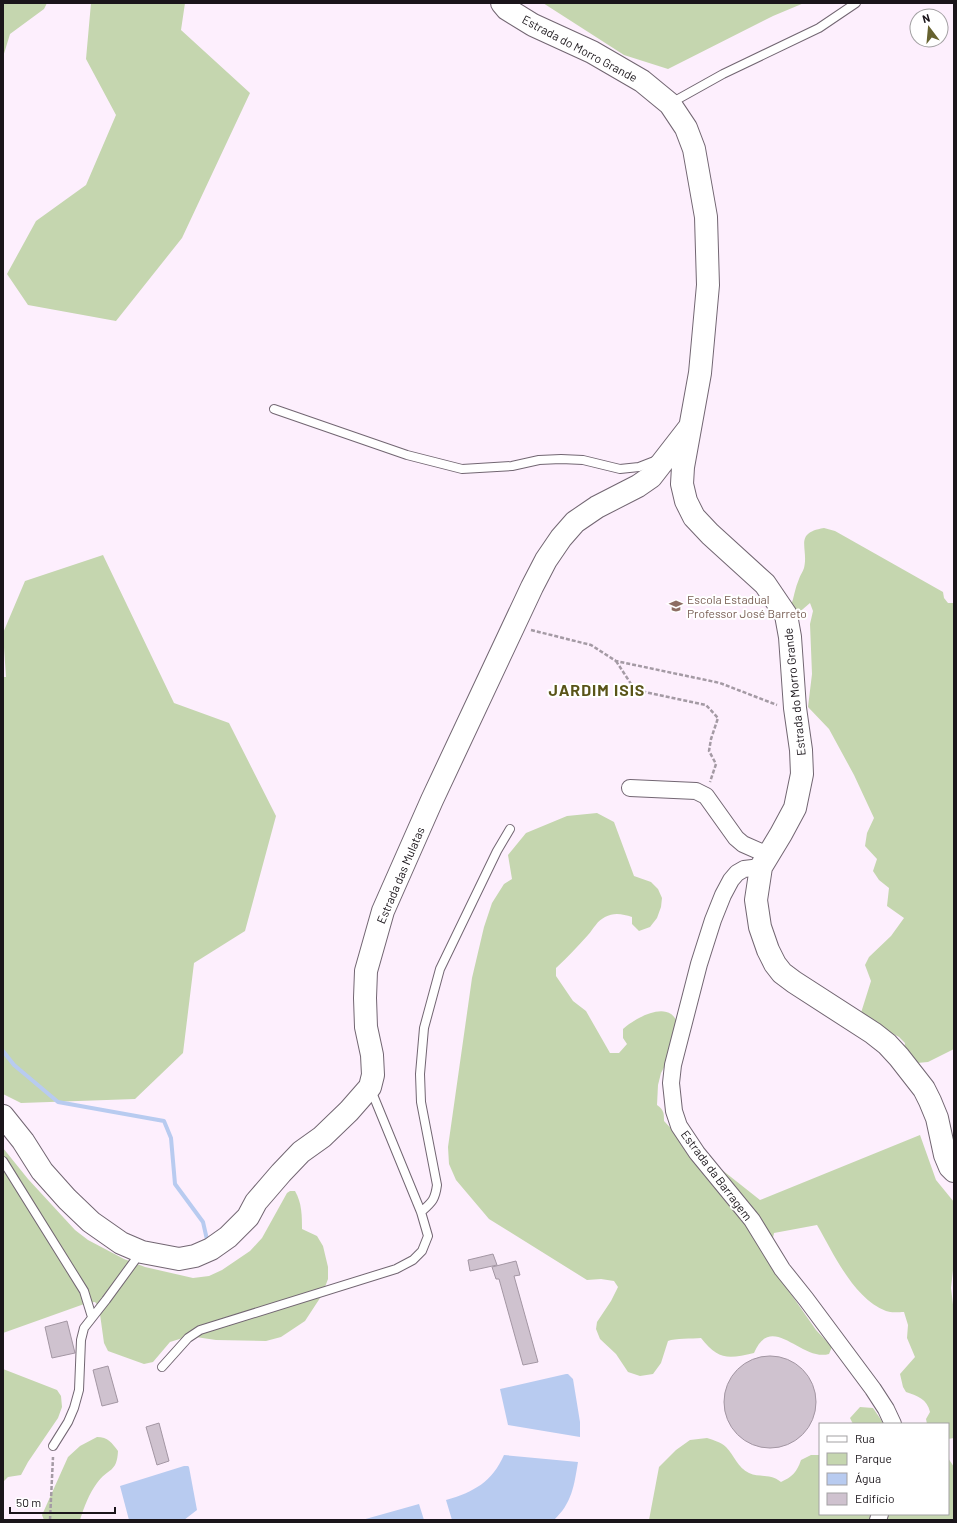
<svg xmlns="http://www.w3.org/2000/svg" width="957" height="1523" font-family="Barlow,sans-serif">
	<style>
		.green { fill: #c5d6af }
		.water { fill: #b8cbf0 }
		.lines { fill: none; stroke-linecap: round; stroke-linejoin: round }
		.stream { stroke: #b8cbf0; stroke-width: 4 }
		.building { fill: #cfc2cf; stroke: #a396a3 }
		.lane-casing { stroke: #726672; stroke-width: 10 }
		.street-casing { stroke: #726672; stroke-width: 18 }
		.secondary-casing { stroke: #726672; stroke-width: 24 }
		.path { stroke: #a49aa4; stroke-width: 2.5; stroke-dasharray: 4 2; stroke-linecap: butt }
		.lane { stroke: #fff; stroke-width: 8 }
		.street { stroke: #fff; stroke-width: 16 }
		.secondary { stroke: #fff; stroke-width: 22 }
		.labels { text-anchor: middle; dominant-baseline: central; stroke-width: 4; stroke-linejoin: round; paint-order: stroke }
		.street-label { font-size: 12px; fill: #1a151a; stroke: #fff }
		.education-label { font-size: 12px; fill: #785e54; stroke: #fff; text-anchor: start }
		.district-label { font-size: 16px; font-weight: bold; letter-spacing: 1px; fill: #595418; stroke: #fff }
	</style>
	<rect width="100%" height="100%" fill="#fdeffd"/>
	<path class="green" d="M 3,3 L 47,3 L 44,9 L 10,34 L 3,57 Z
		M 91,3 L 185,3 L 181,30 L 250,93 L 182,238 L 116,321 L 28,305 L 7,274 L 36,221 L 86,185 L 116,115 L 86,59 Z
		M 543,3 L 804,3 L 773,16 L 668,69 L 624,55 Z
		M 824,528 L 835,531 L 943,592 L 944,598 L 948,603 L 954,603 L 954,1049 L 928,1062 L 917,1063 L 904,1051 L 905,1043 L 899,1037 L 860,1016 L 871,981 L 865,965 L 869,957 L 891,936 L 904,918 L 887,906 L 889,888 L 879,880 L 873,871 L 877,859 L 865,846 L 867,833 L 874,818 L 854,775 L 829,729 L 808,707 L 812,674 L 810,624 L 813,611 L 810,603 L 796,615 L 791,606 C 794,597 795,588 799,579 C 800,575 803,572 804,568 C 809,548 793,533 824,528 Z
		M 103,555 L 174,703 L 229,723 L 276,816 L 245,931 L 194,963 L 183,1053 L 135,1099 L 21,1103 L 3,1094 L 3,677 L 6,677 L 3,633 L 25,581 Z
		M 597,813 L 614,822 L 634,876 L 651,882 L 658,889 L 662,898 L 661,907 L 657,918 L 650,927 L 639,931 L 632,924 L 632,917 C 623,914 614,912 605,917 C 597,921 594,928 588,935 C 578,946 568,957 556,968 L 556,976 L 573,1001 L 586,1011 L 610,1053 L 619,1053 L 627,1044 L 623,1038 L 623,1029 C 633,1020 658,1005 671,1014 C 674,1016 677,1021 679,1024 L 668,1060 L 661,1073 L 658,1085 L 657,1105 C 664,1110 664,1113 664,1121 L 680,1138 L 688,1143 L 760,1200 L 920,1135 L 936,1180 L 954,1202 L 954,1269 L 953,1270 L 951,1288 L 954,1313 L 954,1438 L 948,1439 L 948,1424 L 927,1424 L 926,1419 L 930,1412 C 927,1399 918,1396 906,1392 L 903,1387 L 900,1374 L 915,1357 L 907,1338 L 908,1325 L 904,1312 C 899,1312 891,1313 886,1311 C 853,1298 834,1254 817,1225 L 774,1233 L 768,1261 L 816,1330 L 832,1347 L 829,1354 C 801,1362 772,1311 754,1353 C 728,1359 718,1360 701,1338 C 692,1339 675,1338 668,1341 L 661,1363 L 653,1374 L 640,1376 L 628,1372 L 616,1354 L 600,1339 L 596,1329 L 597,1322 L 611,1301 L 618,1287 L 614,1281 L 601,1279 L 587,1280 L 489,1219 L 456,1180 L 449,1164 L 448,1147 L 472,978 L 484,927 L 492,903 L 504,884 L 512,879 L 508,855 L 526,833 L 567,816 Z
		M 3,1148 L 28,1179 L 75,1230 L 88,1240 L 124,1259 L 145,1267 L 193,1278 L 209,1276 L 222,1270 L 250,1251 L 262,1238 L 287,1193 L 290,1191 L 295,1191 C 302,1203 302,1216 302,1229 L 317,1236 L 323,1246 L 328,1267 L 328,1279 L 322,1295 L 305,1321 L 281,1337 L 266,1341 L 216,1340 L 189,1336 L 170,1342 L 153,1362 L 144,1364 L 108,1351 L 104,1343 L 99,1307 L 95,1302 L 87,1303 L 3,1333 Z
		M 3,1369 L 57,1390 L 61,1396 L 62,1407 L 58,1418 L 28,1462 L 21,1475 L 8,1477 L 3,1482 Z
		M 860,1407 L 873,1408 L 884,1424 L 853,1424 L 850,1418 Z
		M 97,1437 C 108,1437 112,1443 118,1451 C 117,1473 108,1468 97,1483 C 89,1494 84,1507 80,1520 L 44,1520 L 42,1515 L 68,1457 L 80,1446 Z
		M 707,1438 C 713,1440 721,1442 726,1447 C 734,1455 738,1468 749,1473 C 760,1478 770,1473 781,1482 C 792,1477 797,1472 801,1460 L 811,1455 L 820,1455 L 820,1514 L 948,1514 L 948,1458 L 954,1467 L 954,1520 L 649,1520 L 659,1467 L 676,1450 L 690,1440 Z"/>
	<path class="water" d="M 566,1374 L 568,1374 L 573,1379 L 580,1422 L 580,1437 L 508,1425 L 500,1389 Z
		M 504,1455 L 578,1462 C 574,1486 572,1503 554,1520 L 452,1520 L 446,1500 C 474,1492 492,1482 504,1455 Z
		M 184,1466 L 188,1466 L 189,1467 L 197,1510 L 184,1520 L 129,1520 L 120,1486 Z
		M 419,1504 L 424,1520 L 362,1520 Z"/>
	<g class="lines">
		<path class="stream" d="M 3,1051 L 14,1065 L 58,1102 L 164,1121 L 171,1138 L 175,1184 L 203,1222 L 208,1244"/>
	</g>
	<path class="building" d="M 493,1254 L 497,1265 L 470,1271 L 468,1260 Z
		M 516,1261 L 520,1275 L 514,1276 L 538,1362 L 523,1365 L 499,1279 L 496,1279 L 492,1267 Z
		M 67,1321 L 75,1353 L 52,1358 L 45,1327 Z
		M724 1402a46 46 0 1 1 92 0a46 46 0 1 1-92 0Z
		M 108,1366 L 118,1402 L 102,1406 L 93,1370 Z
		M 159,1423 L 169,1461 L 157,1465 L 146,1427 Z"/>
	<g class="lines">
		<g class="lane-casing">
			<path id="lane" d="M 671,103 L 723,74 L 819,28 L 856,3
				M 274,409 L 407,455 L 462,469 L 512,466 L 539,460 L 561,459 L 583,460 L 620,469 L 639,467 L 657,460
				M 3,1161 L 84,1291 L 92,1317
				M 421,1212 C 432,1202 435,1200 437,1185 L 421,1102 L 420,1074 L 424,1028 L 440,969 L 497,851 L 510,829
				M 162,1367 L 188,1338 L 200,1330 L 396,1269 L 413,1260 L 422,1251 L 428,1236 L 421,1212 L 371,1090
				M 53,1446 L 68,1422 L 74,1408 L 79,1390 L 81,1340 L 84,1328 L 106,1300 L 141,1252"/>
		</g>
		<g class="street-casing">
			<path id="street" d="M 630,788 L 696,791 L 706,796 L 736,838 L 743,844 L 768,855
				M 761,867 L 744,869 L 737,873 L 731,880 L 723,895 L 713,920 L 699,964 L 673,1065 L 671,1083 L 674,1111 L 679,1126 L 697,1153 L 752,1220 L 782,1269 L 806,1299 L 873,1389 L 886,1409 L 893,1424
				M 878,1520 L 880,1514"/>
		</g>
		<g class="secondary-casing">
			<path id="secondary" d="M 502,3 L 507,9 L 533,25 L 592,52 L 642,81 L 670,104 L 686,128 L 694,149 L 706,217 L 708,285 L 700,373 L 683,467 L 682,484 L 686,501 L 694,517 L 710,534 L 765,584 L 786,615 L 790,637 L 795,708 L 801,750 L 802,774 L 795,808 L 781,834 L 761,867 L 756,900 L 760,927 L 768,950 L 775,964 L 782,973 L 794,982 L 873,1033 L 887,1044 L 899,1057 L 924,1089 L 930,1101 L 937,1118 L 945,1155 L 950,1167 L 954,1171
				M 3,1116 L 23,1141 L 42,1171 L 67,1199 L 91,1222 L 121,1243 L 142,1252 L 179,1259 L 195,1256 L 211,1249 L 228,1237 L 248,1217 L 256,1202 L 281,1173 L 301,1152 L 322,1137 L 349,1111 L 370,1087 L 373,1075 L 372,1055 L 366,1027 L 365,998 L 366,971 L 383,911 L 432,800 L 532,587 L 546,560 L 561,538 L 575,522 L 597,507 L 638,486 L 651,477 L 689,428"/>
		</g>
		<path class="path" d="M 531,630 L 591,645 L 616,661 L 720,683 L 777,705
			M 616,661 L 635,690 L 706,705 L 718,718 L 711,739 L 709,751 L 716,764 L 710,782
			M 50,1520 L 53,1457"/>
		<use href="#lane" class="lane"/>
		<use href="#street" class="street"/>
		<use href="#secondary" class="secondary"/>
	</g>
	<defs>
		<g id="school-bare" transform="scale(1.08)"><path d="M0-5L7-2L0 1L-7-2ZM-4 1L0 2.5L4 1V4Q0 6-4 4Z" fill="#8d6e63" stroke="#fff" stroke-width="2.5" paint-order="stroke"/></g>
	</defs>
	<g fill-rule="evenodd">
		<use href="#school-bare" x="676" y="606"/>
	</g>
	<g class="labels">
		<g class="street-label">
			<text transform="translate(580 48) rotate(28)">Estrada do Morro Grande</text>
			<text transform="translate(794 692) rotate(-96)">Estrada do Morro Grande</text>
			<text transform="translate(400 875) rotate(-67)">Estrada das Mulatas</text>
			<text transform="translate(717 1175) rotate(53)">Estrada da Barragem</text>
		</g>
		<g class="education-label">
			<text x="687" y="599">Escola Estadual<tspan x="687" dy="14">Professor José Barreto</tspan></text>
		</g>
		<g class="district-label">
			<text x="597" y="689">JARDIM ISIS</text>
		</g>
	</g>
	<rect width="957" height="1523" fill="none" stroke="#1a151a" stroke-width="8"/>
	<rect x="819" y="1423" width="130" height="92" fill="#ffffff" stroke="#a3a1a3"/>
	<rect x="827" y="1436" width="20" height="6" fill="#ffffff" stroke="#a3a1a3"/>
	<text x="855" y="1443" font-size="12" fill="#1a151a">Rua</text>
	<rect x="827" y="1453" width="20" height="12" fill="#c5d6af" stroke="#a3a1a3"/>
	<text x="855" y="1463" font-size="12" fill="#1a151a">Parque</text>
	<rect x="827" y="1473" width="20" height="12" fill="#b8cbf0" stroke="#a3a1a3"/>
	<text x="855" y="1483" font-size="12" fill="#1a151a">Água</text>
	<rect x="827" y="1493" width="20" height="12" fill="#cfc2cf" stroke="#a3a1a3"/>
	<text x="855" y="1503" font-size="12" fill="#1a151a">Edifício</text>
	<g transform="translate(929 28) rotate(344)"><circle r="19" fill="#ffffff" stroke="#a3a1a3"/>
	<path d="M0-3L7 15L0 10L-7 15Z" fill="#66622f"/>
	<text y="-6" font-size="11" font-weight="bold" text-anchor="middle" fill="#1a151a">N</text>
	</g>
	<path d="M10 1507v6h105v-6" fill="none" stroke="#1a151a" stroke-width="2"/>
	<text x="16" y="1507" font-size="12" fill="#1a151a" stroke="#ffffff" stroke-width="3" paint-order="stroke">50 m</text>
</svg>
